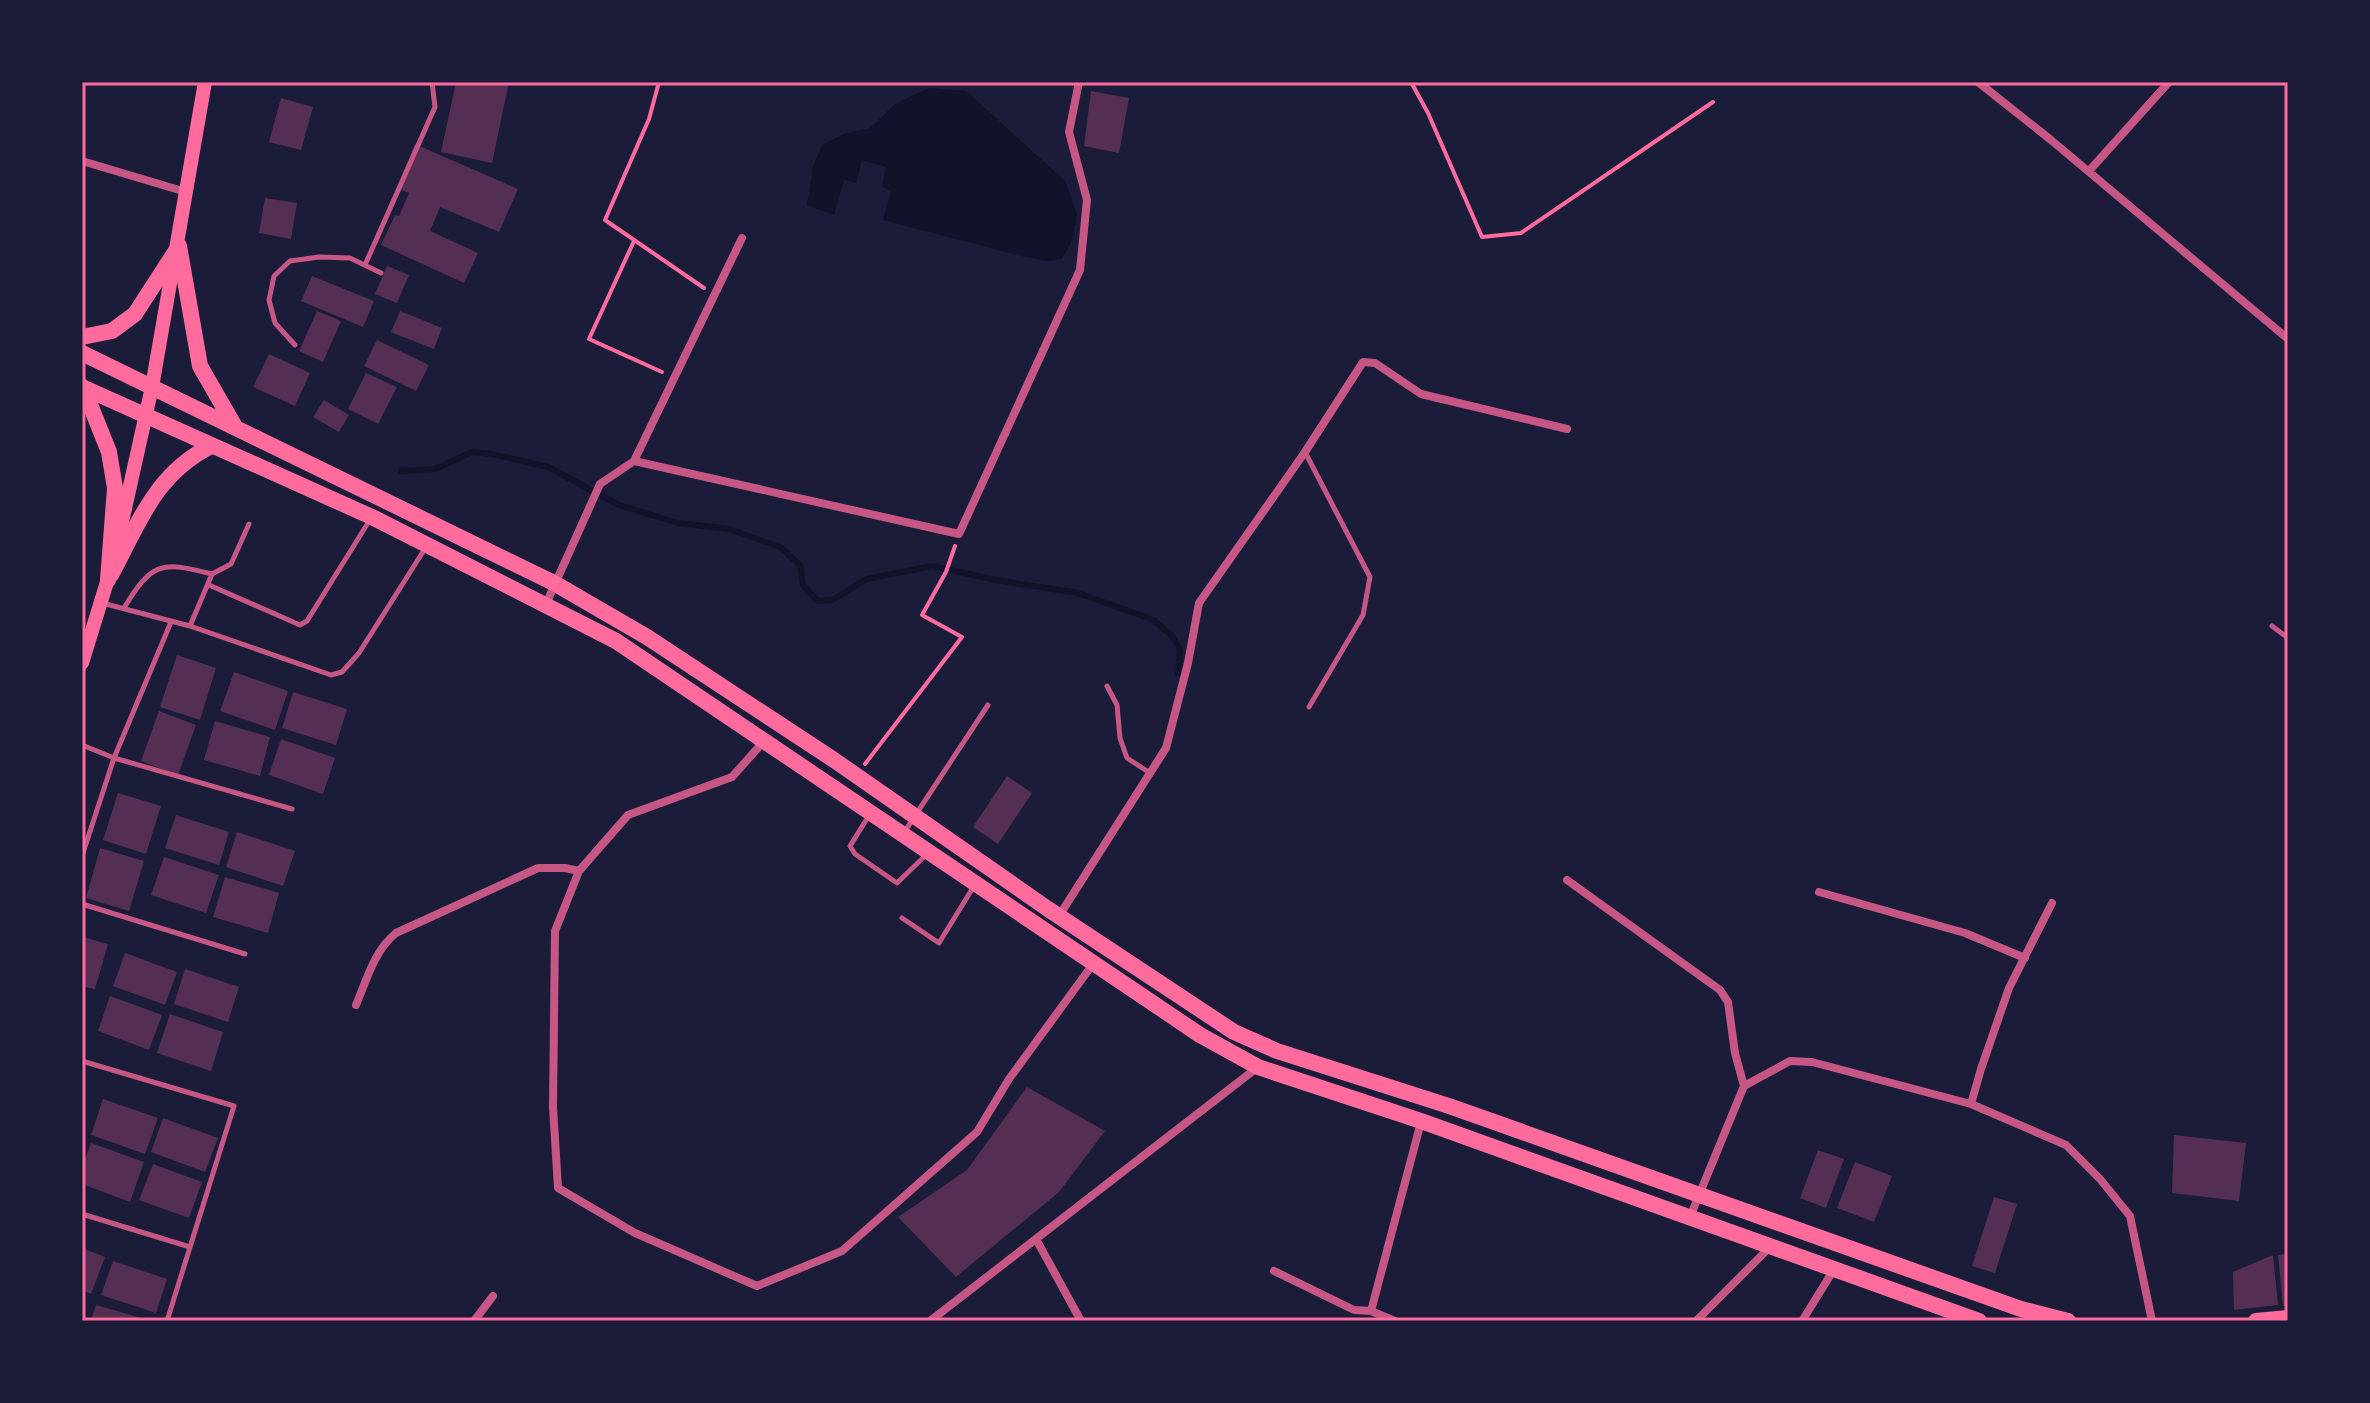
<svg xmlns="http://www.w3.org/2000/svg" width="2370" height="1403" font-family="'Exo 2',sans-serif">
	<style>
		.water { fill: #12122b }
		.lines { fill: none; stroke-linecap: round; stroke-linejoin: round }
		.stream { stroke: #12122b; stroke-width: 6 }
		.building { fill: #542f53 }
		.path { stroke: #ff6b9d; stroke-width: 4 }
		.service { stroke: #c65784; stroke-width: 5 }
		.minor { stroke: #c65784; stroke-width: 8 }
		.secondary { stroke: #ff6b9d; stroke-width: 14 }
		.primary { stroke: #ff6b9d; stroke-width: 16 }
		.neatline { fill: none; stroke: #ff6b9d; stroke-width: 3 }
	</style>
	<rect width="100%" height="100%" fill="#1b1b3a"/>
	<path class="water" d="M 930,88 L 966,91 L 1065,181 L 1077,214 L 1071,243 L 1062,259 L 1046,261 L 1021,256 L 883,220 L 891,191 L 882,187 L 886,167 L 862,160 L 856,183 L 844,180 L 834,215 L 807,205 L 813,167 L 822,145 L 844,134 L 870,128 L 896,103 Z"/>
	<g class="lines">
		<path class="stream" d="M 401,471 L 435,469 L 472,452 L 492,454 L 548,467 L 619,505 L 678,523 L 729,529 L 780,547 L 800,565 L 803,585 L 817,601 L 832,600 L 867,579 L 932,566 L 996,580 L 1078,593 L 1154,620 L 1172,636 L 1180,650 L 1178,673"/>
	</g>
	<path class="building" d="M 456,82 L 509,82 L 492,163 L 441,152 Z
		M 1091,91 L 1129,98 L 1119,153 L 1084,146 Z
		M 281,98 L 313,107 L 301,150 L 269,142 Z
		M 415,144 L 518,189 L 499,232 L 440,207 L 430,231 L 478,253 L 464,283 L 381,245 L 395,215 L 399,216 L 409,193 L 397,188 Z
		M 265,198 L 297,203 L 291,239 L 259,233 Z
		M 387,266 L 409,275 L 397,303 L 375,294 Z
		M 312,276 L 374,301 L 363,327 L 301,301 Z
		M 317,311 L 341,321 L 323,362 L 299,351 Z
		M 400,311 L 442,328 L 434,349 L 391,332 Z
		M 377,340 L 429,365 L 416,391 L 364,366 Z
		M 269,354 L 310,373 L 295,406 L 253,387 Z
		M 366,373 L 397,387 L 378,424 L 348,409 Z
		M 324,400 L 349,415 L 339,432 L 313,417 Z
		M 177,655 L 216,668 L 200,720 L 160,707 Z
		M 234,672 L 288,691 L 275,730 L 220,711 Z
		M 293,692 L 347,709 L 336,745 L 282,728 Z
		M 159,711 L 196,725 L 178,775 L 141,761 Z
		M 215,721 L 270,737 L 260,776 L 204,760 Z
		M 281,739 L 335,758 L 323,794 L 269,775 Z
		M 1007,776 L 1032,793 L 998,844 L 973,827 Z
		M 118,793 L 161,806 L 146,854 L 103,840 Z
		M 176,815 L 229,832 L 219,865 L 165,848 Z
		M 237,832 L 295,851 L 283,886 L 226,867 Z
		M 100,848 L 144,861 L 129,911 L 86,898 Z
		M 164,857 L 219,875 L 206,913 L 151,895 Z
		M 225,877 L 279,893 L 268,933 L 213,917 Z
		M 82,937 L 108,944 L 95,989 L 82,986 Z
		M 125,953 L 177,972 L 165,1005 L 113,986 Z
		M 185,969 L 239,987 L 228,1022 L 174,1004 Z
		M 110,996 L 162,1015 L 149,1050 L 98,1031 Z
		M 170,1014 L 223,1032 L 211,1071 L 157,1053 Z
		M 1027,1087 L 1105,1131 L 1059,1192 L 956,1277 L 898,1217 L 967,1170 Z
		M 103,1099 L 158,1118 L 145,1154 L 91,1135 Z
		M 163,1118 L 218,1138 L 205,1172 L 151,1152 Z
		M 2174,1135 L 2246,1143 L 2239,1201 L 2172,1193 Z
		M 91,1143 L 144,1162 L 130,1202 L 82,1184 L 82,1167 Z
		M 1818,1150 L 1844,1159 L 1826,1208 L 1800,1198 Z
		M 1855,1162 L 1892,1176 L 1874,1222 L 1837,1208 Z
		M 153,1164 L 202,1182 L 189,1218 L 139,1200 Z
		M 1994,1197 L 2017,1204 L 1995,1273 L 1972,1266 Z
		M 82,1248 L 105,1257 L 91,1294 L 82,1290 Z
		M 2288,1254 L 2288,1305 L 2283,1306 L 2278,1255 Z
		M 2273,1255 L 2278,1305 L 2234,1310 L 2233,1272 Z
		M 113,1261 L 167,1279 L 156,1313 L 101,1295 Z
		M 96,1305 L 148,1320 L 148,1321 L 91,1321 Z"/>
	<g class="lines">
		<path class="path" d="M 659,82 L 649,119 L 605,220 L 704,288
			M 1411,82 L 1428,113 L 1482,237 L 1521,233 L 1713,102
			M 634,241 L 589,339 L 662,372
			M 865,764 L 962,637 L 922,615 L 946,572 L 955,546"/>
		<path class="service" d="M 365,265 L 435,107 L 432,82
			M 295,345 L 275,323 L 269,300 L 274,276 L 290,261 L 319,257 L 350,258 L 381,273
			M 1305,452 L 1370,577 L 1363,615 L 1309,707
			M 209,585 L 300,625 L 307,621 L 371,518
			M 102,603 L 190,626 L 331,675 L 342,672 L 359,653 L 426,547
			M 124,608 C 152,562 161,561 212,574
			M 190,626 L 212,574 L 231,564 L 249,524
			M 2272,626 L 2288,638
			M 1107,686 L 1117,705 L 1120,738 L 1127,758 L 1150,773
			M 82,745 L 114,758 L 292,809
			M 868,817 L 850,846 L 855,854 L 897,883 L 928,853
			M 905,831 L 988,705
			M 82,856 L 114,758 L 171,622
			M 82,904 L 245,954
			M 902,918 L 939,943 L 974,886
			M 82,1061 L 234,1106 L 167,1321
			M 82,1214 L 190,1247"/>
		<path class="minor" d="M 1978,82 L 2051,140 L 2288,339
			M 82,161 L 186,192
			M 2089,171 L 2169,82
			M 634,461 L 959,534 L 1080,270 L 1087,200 L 1069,132 L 1079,82
			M 546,604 L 600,484 L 634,461 L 742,238
			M 765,740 L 732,777 L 628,815 L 579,871 L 555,931 L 553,1107 L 558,1188 L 635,1233 L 757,1286 L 842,1251 L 977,1132 L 1009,1079 L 1093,964
			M 1567,880 L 1720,990 L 1728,1002 L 1735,1053 L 1744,1086 L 1690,1217
			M 1819,892 L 1965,933 L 2025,958
			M 1059,916 L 1166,748 L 1188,663 L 1199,603 L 1305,452 L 1363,362 L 1375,363 L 1421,394 L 1567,429
			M 356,1005 C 367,979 374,951 396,933 L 538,868 L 565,868 L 579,871
			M 1744,1086 L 1790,1061 L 1812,1062 L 1971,1104 L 2066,1145 L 2100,1179 L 2130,1216 L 2152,1321
			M 1971,1104 L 1981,1069 L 2009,988 L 2052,903
			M 1036,1239 L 1081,1321
			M 1274,1271 L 1354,1310 L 1371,1311 L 1395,1321
			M 1371,1311 L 1421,1122
			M 474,1321 L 493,1296
			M 930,1321 L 1258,1067
			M 1696,1321 L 1770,1247
			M 1802,1321 L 1833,1271"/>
		<path class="secondary" d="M 116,549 L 152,387 L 205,82
			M 82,663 L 111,569"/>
		<path class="primary" d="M 179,246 L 200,366 L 234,425
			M 82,337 L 112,331 L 135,314 L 179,246
			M 82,353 L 554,583 L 647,637 L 834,760 L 1048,909 L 1234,1032 L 1277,1051 L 1449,1106 L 2021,1309 L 2068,1321
			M 82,387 L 372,517 L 616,641 L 1200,1035 L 1258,1067 L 1421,1121 L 1979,1321
			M 83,387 L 109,452 L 115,488 L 108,580
			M 111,575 C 139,523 155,474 211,446
			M 2256,1321 L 2288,1318"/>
	</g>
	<rect width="2370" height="1403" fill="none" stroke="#1b1b3a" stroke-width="168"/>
	<rect x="84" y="84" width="2202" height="1235" class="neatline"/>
</svg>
